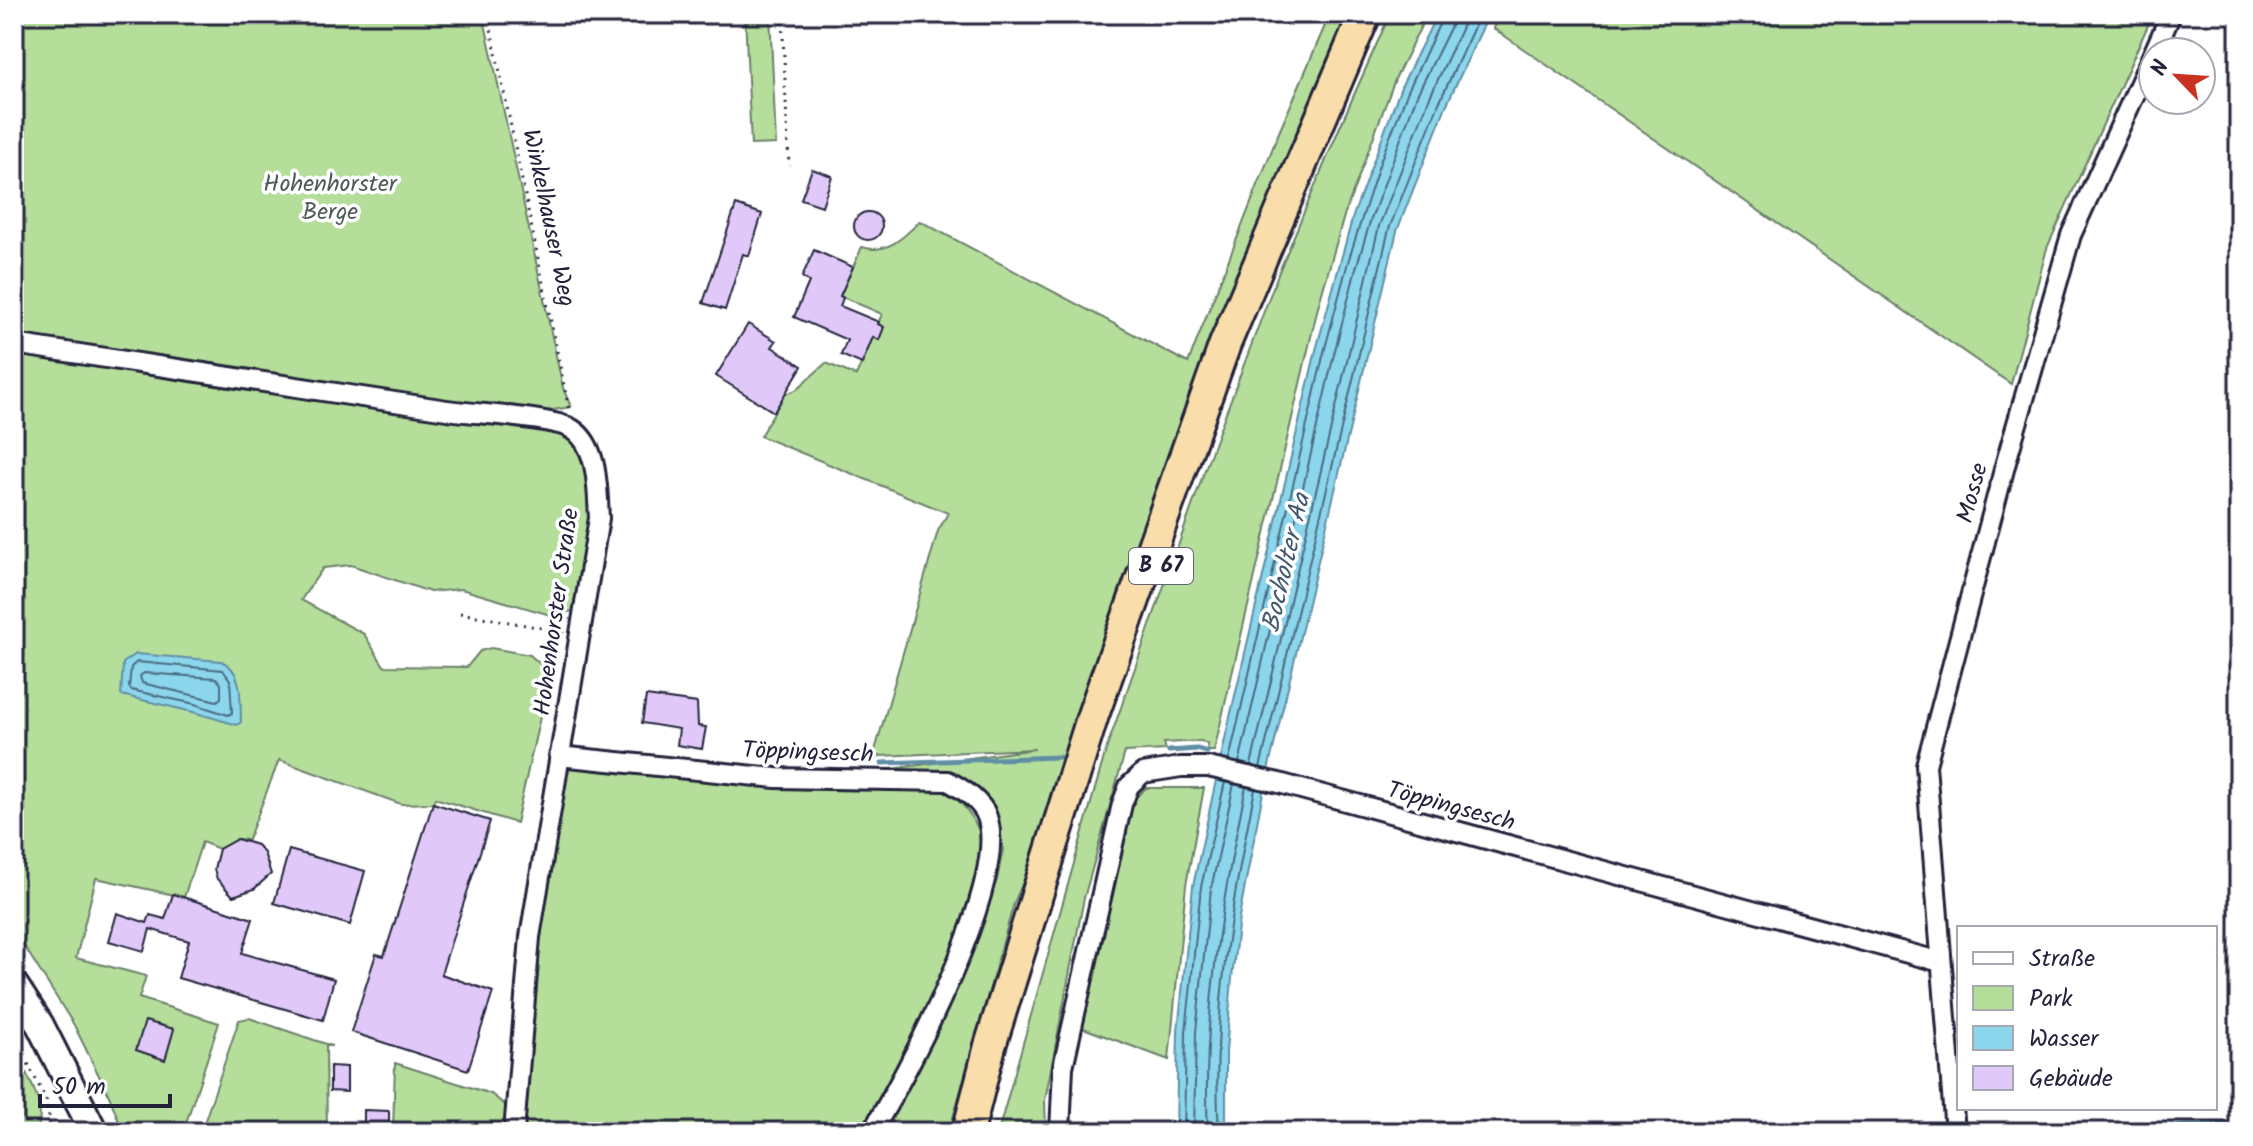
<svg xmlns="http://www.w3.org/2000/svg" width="2253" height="1146" font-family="Kalam,sans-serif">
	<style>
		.green { fill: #b5de9b; stroke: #6c806b; stroke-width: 2 }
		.water { fill: #8bd6ec; stroke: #618ea5; stroke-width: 2 }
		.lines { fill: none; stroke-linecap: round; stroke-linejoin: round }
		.shore { stroke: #4c6a82; stroke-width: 2 }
		.stream { stroke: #618ea5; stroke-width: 5 }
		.building { fill: #e0c9f9; stroke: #22223b; stroke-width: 2 }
		.minor-casing { stroke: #22223b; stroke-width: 24 }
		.secondary-casing { stroke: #22223b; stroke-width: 32 }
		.trunk-casing { stroke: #22223b; stroke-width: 36 }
		.path { stroke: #22223b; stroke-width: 3; stroke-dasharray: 2 6; stroke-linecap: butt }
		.minor { stroke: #fff; stroke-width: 18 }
		.secondary { stroke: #fff; stroke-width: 26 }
		.trunk { stroke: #f9ddab; stroke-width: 30 }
		.labels { text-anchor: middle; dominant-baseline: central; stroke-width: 7; stroke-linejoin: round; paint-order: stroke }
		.shield { fill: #fff; stroke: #646476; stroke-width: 2 }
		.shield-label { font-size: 22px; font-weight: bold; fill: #22223b }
		.park-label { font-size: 24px; fill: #4e5a58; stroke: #fff }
		.street-label { font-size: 24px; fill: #22223b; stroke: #fff }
		.water-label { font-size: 26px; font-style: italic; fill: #425870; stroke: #fff }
	</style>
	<rect width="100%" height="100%" fill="#fff"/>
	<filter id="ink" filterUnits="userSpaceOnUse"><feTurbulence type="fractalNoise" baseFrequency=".0125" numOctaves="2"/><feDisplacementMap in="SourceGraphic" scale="16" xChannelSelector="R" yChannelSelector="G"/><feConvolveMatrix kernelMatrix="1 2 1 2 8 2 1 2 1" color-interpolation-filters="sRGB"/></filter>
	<g filter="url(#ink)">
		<path class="green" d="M 14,14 L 483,14 L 563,388 L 571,407 L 535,413 L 496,412 L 14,338 Z
			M 745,14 L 770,14 L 776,144 L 751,145 Z
			M 1330,14 L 1349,14 L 1049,822 L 1014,903 L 949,1132 L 880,1132 L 957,980 L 997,880 L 1003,849 L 994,813 L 970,783 L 950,773 L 883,770 L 1035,749 L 880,756 L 872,761 L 938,531 L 948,513 L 760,436 L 785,394 L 796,390 L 826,363 L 856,376 L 882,314 L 840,296 L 862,247 C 887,255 904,237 920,221 L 1188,363 L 1277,137 Z
			M 1390,14 L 1427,14 L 1395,79 L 1344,216 L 1318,307 L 1214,751 L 1208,751 L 1207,744 L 1201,741 L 1164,743 L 1166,750 L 1125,752 L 1084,898 L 1045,1100 L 1046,1132 L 998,1132 L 1106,750 L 1213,447 L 1278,274 L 1342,122 Z
			M 1500,14 L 2135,14 L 2149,23 L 2047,248 L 2011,384 L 1493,28 Z
			M 14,351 L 493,425 L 546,424 L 578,448 L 592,494 L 592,516 L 576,610 L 554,616 L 461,589 L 430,592 L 351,565 L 323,568 L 301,600 L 364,634 L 384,666 L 467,667 L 480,651 L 491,648 L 530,655 L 541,665 L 547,686 L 516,823 L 435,798 L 433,803 L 401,804 L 279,760 L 248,840 L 237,839 L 219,849 L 202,842 L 184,897 L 96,878 L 76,958 L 146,976 L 139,998 L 219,1023 L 183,1132 L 123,1132 L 110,1098 L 74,1025 L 14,930 Z
			M 568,765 C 668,776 770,793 871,790 C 888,789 935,786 949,794 C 966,804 983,829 982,849 C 981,880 967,913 955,942 C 929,1008 899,1072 860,1132 L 521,1132 C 532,1010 537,884 568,765 Z
			M 1146,788 L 1204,788 L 1186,885 L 1169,1060 L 1078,1026 L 1134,799 Z
			M 249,1018 L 332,1046 L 326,1046 L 327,1132 L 201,1132 L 239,1020 Z
			M 14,1051 C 26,1073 49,1107 36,1132 L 14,1132 Z
			M 395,1063 L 491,1094 L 510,1109 L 508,1132 L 393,1132 Z"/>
		<path class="water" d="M 1437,14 L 1489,14 L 1446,106 L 1397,231 L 1264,787 L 1239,917 L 1232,978 L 1226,1052 L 1226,1132 L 1176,1132 L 1178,1031 L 1193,886 L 1227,730 L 1316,350 L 1353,216 L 1401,87 Z
			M 136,654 L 221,661 C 244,670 240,700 241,722 L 237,725 L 193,712 L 121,695 L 123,663 Z"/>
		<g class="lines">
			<path class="shore" d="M 137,662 L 223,670 L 230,680 L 232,713 L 228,715 L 195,704 L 131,690 L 129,687 L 131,667 Z
				M 144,673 L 216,678 L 221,684 L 221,698 L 217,701 L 142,683 L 140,676 Z
				M 1229,760 L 1324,352 L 1348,262 L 1380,162 L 1408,91 L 1444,14
				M 1239,763 L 1334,354 L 1357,265 L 1370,222 L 1417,95 L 1452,24 L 1454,14
				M 1251,765 L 1379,226 L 1429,99 L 1468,14
				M 1260,768 L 1389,229 L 1439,103 L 1480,14
				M 1184,1132 L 1186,1032 L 1201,887 L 1225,782
				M 1194,1132 L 1196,1032 L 1211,889 L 1234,784
				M 1208,1132 C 1202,1016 1222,900 1246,787
				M 1219,1132 C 1211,1017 1232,901 1255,789"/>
			<path class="stream" d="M 1169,751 L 1197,749 L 1207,752
				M 882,763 L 1059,757
				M 2054,1132 L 2239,1123"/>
		</g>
		<path class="building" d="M 812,169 L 832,176 L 822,206 L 801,199 Z
			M 736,205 L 762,214 L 749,256 L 743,254 L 725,310 L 703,303 Z
			M854 226a14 14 0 1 1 28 0a14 14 0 1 1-28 0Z
			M 814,250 L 853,267 L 840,296 L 843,298 L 840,306 L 879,322 L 878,324 L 884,327 L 879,340 L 873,337 L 862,364 L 841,355 L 847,340 L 794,317 L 809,282 L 802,277 Z
			M 748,324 L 776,341 L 772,347 L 802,366 L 774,412 L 716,376 Z
			M 646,696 L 697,703 L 698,726 L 706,727 L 702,749 L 677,745 L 679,729 L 642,723 Z
			M 433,803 L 490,821 L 441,974 L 493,992 L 468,1070 L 351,1032 L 376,954 L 384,956 Z
			M 237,839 L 257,845 L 264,853 L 271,874 L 254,889 L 233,896 L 217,879 L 214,869 L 219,849 Z
			M 289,850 L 365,871 L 350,925 L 274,903 Z
			M 173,894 L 253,919 L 242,953 L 334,979 L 323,1020 L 178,978 L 189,941 L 150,929 L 144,951 L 109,941 L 117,913 L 147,923 L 150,915 L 165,919 Z
			M 145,1021 L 174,1029 L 165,1060 L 136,1050 Z
			M 330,1066 L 347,1067 L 347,1092 L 330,1091 Z
			M 364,1110 L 389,1111 L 389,1132 L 364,1132 Z"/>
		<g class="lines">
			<g class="minor-casing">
				<path id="minor" d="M 2154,52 L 2171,14
					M 14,344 C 158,366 302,388 447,410 C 474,414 553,417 572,429 C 599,446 597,490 599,518 L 530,937 L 514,1132
					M 559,756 L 776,778 L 948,781 C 962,789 976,797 985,812 C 1016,872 905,1075 872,1132
					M 1060,1132 L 1063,1067 L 1122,804 L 1129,786 L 1143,773 L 1181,767 L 1208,767 L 1279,783 L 1941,962
					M 1955,1132 L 1926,765 L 2006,462 L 2071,235 L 2153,54"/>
			</g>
			<g class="secondary-casing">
				<path id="secondary" d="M 14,985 L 40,1025 L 94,1132"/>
			</g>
			<g class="trunk-casing">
				<path id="trunk" d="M 968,1132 L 990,1046 L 1093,715 L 1225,344 L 1365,14"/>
			</g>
			<path class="path" d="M 488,14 L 569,410
				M 782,14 L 789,166
				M 460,613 L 564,632
				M 14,1035 L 48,1104 L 50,1132"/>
			<use href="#minor" class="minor"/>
			<use href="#secondary" class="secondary"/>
			<use href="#trunk" class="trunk"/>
		</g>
	</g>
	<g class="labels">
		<rect class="shield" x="1129" y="548" width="64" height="36" rx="6"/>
		<g class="shield-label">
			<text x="1161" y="566">B 67</text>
		</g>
		<g class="park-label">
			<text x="330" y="184">Hohenhorster<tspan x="330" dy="28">Berge</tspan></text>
		</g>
		<g class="street-label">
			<text transform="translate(548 218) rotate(78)">Winkelhauser Weg</text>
			<text transform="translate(1973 493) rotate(-75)">Mosse</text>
			<text transform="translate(557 612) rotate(-82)">Hohenhorster Straße</text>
			<text transform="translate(808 753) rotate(2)">Töppingsesch</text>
			<text transform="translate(1451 807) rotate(15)">Töppingsesch</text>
		</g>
		<g class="water-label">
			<text transform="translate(1287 563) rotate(-77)">Bocholter Aa</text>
		</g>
	</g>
	<rect width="2253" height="1146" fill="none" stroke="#fff" stroke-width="48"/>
	<rect x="24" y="24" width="2205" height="1098" fill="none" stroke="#22223b" stroke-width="3" filter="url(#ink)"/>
	<rect x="1957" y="926" width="260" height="184" fill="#ffffff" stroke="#a7a7b1" stroke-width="2"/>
	<rect x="1973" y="952" width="40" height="12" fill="#ffffff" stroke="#a7a7b1" stroke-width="2"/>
	<text x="2029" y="966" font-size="24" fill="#22223b">Straße</text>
	<rect x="1973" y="986" width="40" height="24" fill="#b5de9b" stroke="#a7a7b1" stroke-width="2"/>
	<text x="2029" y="1006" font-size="24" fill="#22223b">Park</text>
	<rect x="1973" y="1026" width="40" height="24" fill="#8bd6ec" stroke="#a7a7b1" stroke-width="2"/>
	<text x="2029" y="1046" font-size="24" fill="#22223b">Wasser</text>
	<rect x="1973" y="1066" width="40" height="24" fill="#e0c9f9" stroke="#a7a7b1" stroke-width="2"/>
	<text x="2029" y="1086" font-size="24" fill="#22223b">Gebäude</text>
	<g transform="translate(2177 76) rotate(295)"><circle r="38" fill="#ffffff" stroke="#a7a7b1" stroke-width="2"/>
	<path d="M0-6L14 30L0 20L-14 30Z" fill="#c8321e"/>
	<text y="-12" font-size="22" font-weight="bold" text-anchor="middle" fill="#22223b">N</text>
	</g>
	<path d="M40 1094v12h130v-12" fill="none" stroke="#22223b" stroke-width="4"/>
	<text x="52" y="1094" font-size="24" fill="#22223b" stroke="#ffffff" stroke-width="6" paint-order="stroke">50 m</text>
</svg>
